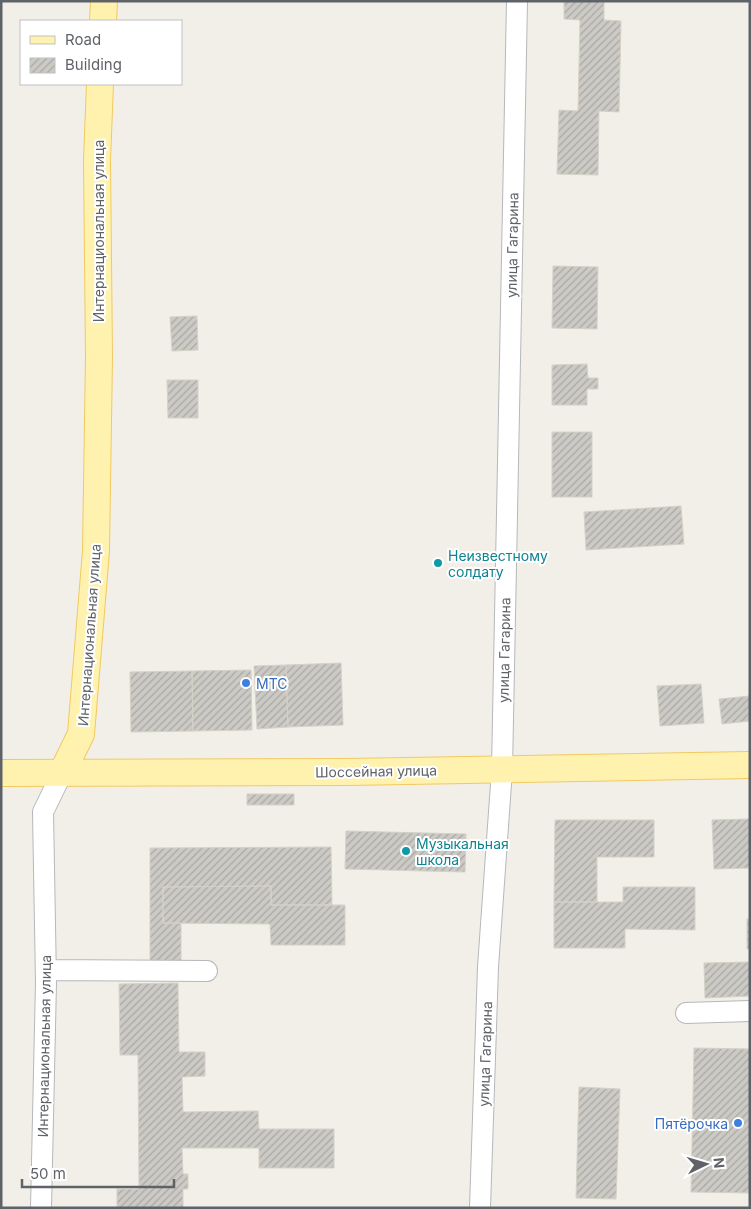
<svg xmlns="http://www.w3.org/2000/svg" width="751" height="1209" font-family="Inter,sans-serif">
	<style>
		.building { fill: url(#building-hatch); stroke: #d6d1c6 }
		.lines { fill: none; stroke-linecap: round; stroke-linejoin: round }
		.minor-casing { stroke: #b5b8bc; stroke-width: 22 }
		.major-casing { stroke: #f2c960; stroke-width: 28 }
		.minor { stroke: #fff; stroke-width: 20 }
		.major { stroke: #fff2af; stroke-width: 26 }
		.culture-dot { fill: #0f9aa8; stroke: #fff; stroke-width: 2 }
		.shop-dot { fill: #3f7fe0; stroke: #fff; stroke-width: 2 }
		.labels { text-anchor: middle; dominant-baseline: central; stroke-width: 4; stroke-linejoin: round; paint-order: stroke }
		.street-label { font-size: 14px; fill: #5f6368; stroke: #fff }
		.culture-label { font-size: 14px; fill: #0d838f; stroke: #fff; text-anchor: start }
		.shop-label { font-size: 14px; fill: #366cbe; stroke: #fff; text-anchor: start }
	</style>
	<defs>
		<pattern id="building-hatch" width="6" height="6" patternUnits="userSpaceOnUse" patternTransform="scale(1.25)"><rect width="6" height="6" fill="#cccac5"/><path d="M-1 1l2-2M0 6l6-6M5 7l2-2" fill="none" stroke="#a9a8a4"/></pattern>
	</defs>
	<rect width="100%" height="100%" fill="#f1efe8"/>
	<path class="building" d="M 564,1 L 604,1 L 604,20 L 621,21 L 619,112 L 599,111 L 598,175 L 557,174 L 559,110 L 578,111 L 580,20 L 564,19 Z
		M 553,266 L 598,267 L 597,329 L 552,328 Z
		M 197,316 L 198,350 L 172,351 L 170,317 Z
		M 587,364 L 588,378 L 598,378 L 598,389 L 587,389 L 587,405 L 552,405 L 552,365 Z
		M 167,380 L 198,380 L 198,418 L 168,418 Z
		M 552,432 L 592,432 L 592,497 L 552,497 Z
		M 681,506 L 684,544 L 586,550 L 584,512 Z
		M 341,663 L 343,725 L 288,727 L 286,665 Z
		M 286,665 L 288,727 L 257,729 L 254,666 Z
		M 251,670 L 252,730 L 193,731 L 192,671 Z
		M 192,671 L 193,731 L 131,732 L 130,672 Z
		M 701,684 L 704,723 L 660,726 L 657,686 Z
		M 750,696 L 750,721 L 722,724 L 719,699 Z
		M 247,794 L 294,794 L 294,805 L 247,805 Z
		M 750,819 L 750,868 L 714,869 L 712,820 Z
		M 555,820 L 654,820 L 654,857 L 597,857 L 597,902 L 554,902 Z
		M 346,831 L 466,834 L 465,872 L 345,869 Z
		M 331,847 L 332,905 L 271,905 L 271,886 L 163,887 L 163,923 L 181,923 L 181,963 L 150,963 L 150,848 Z
		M 271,886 L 271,905 L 345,905 L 345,945 L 271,945 L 270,924 L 163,923 L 163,887 Z
		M 623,887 L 695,887 L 695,930 L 625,929 L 625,948 L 554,948 L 554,902 L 623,902 Z
		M 747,919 L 750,919 L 750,949 L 747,949 Z
		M 750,962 L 750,996 L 705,998 L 704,963 Z
		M 178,983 L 179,1052 L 205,1052 L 205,1076 L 182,1077 L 183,1112 L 258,1111 L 259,1129 L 334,1129 L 334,1168 L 259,1168 L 259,1148 L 182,1148 L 183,1174 L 188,1174 L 188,1189 L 183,1189 L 183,1208 L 117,1208 L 117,1189 L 139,1189 L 138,1055 L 120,1055 L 119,984 Z
		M 694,1048 L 750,1049 L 750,1193 L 691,1192 Z
		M 579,1087 L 620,1089 L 616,1199 L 576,1198 Z"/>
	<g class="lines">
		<g class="minor-casing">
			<path id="minor" d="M 46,970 L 207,971
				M 686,1013 L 750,1011
				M 41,1208 L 46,982 L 43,812 L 62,773
				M 480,1208 L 488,967 L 502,770 L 517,1"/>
		</g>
		<g class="major-casing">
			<path id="major" d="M 103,21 L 104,1
				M 1,773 L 347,772 L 750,765
				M 62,773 L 81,734 L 96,551 L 99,357 L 97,160 L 100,84"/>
		</g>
		<use href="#minor" class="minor"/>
		<use href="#major" class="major"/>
	</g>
	<g class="culture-dot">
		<circle cx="438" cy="563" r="5"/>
		<circle cx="406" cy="851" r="5"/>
	</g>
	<g class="shop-dot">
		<circle cx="246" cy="683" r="5"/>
		<circle cx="738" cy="1123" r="5"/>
	</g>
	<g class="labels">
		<g class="street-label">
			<text transform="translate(98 231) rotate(-90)">Интернациональная улица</text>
			<text transform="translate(512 245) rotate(-89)">улица Гагарина</text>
			<text transform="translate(89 635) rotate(-86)">Интернациональная улица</text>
			<text transform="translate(504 650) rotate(-89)">улица Гагарина</text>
			<text transform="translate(376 771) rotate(-1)">Шоссейная улица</text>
			<text transform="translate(44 1046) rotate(-89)">Интернациональная улица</text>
			<text transform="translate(485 1054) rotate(-88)">улица Гагарина</text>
		</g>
		<g class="culture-label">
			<text x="448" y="555">Неизвестному<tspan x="448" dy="16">солдату</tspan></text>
			<text x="416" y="843">Музыкальная<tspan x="416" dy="16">школа</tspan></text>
		</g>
		<g class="shop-label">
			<text x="256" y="683">МТС</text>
			<text x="728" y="1123" text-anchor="end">Пятёрочка</text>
		</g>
	</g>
	<rect width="751" height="1209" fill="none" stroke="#5f6368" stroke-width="5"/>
	<rect x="20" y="20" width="162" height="65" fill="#ffffff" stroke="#bfc1c3"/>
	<rect x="30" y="36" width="25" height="8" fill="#fff2af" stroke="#bfc1c3"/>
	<text x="65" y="45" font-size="15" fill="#5f6368">Road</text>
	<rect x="30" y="58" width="25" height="15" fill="url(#building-hatch)" stroke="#bfc1c3"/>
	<text x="65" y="70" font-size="15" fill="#5f6368">Building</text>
	<g transform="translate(706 1164) rotate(85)" stroke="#ffffff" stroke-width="4" paint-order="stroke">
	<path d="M0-4L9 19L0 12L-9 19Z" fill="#5f6368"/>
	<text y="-8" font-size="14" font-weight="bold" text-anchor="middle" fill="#5f6368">N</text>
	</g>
	<path d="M22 1179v8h152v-8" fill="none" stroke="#5f6368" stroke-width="2.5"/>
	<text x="30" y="1179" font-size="15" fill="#5f6368" stroke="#ffffff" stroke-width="4" paint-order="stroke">50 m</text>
</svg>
